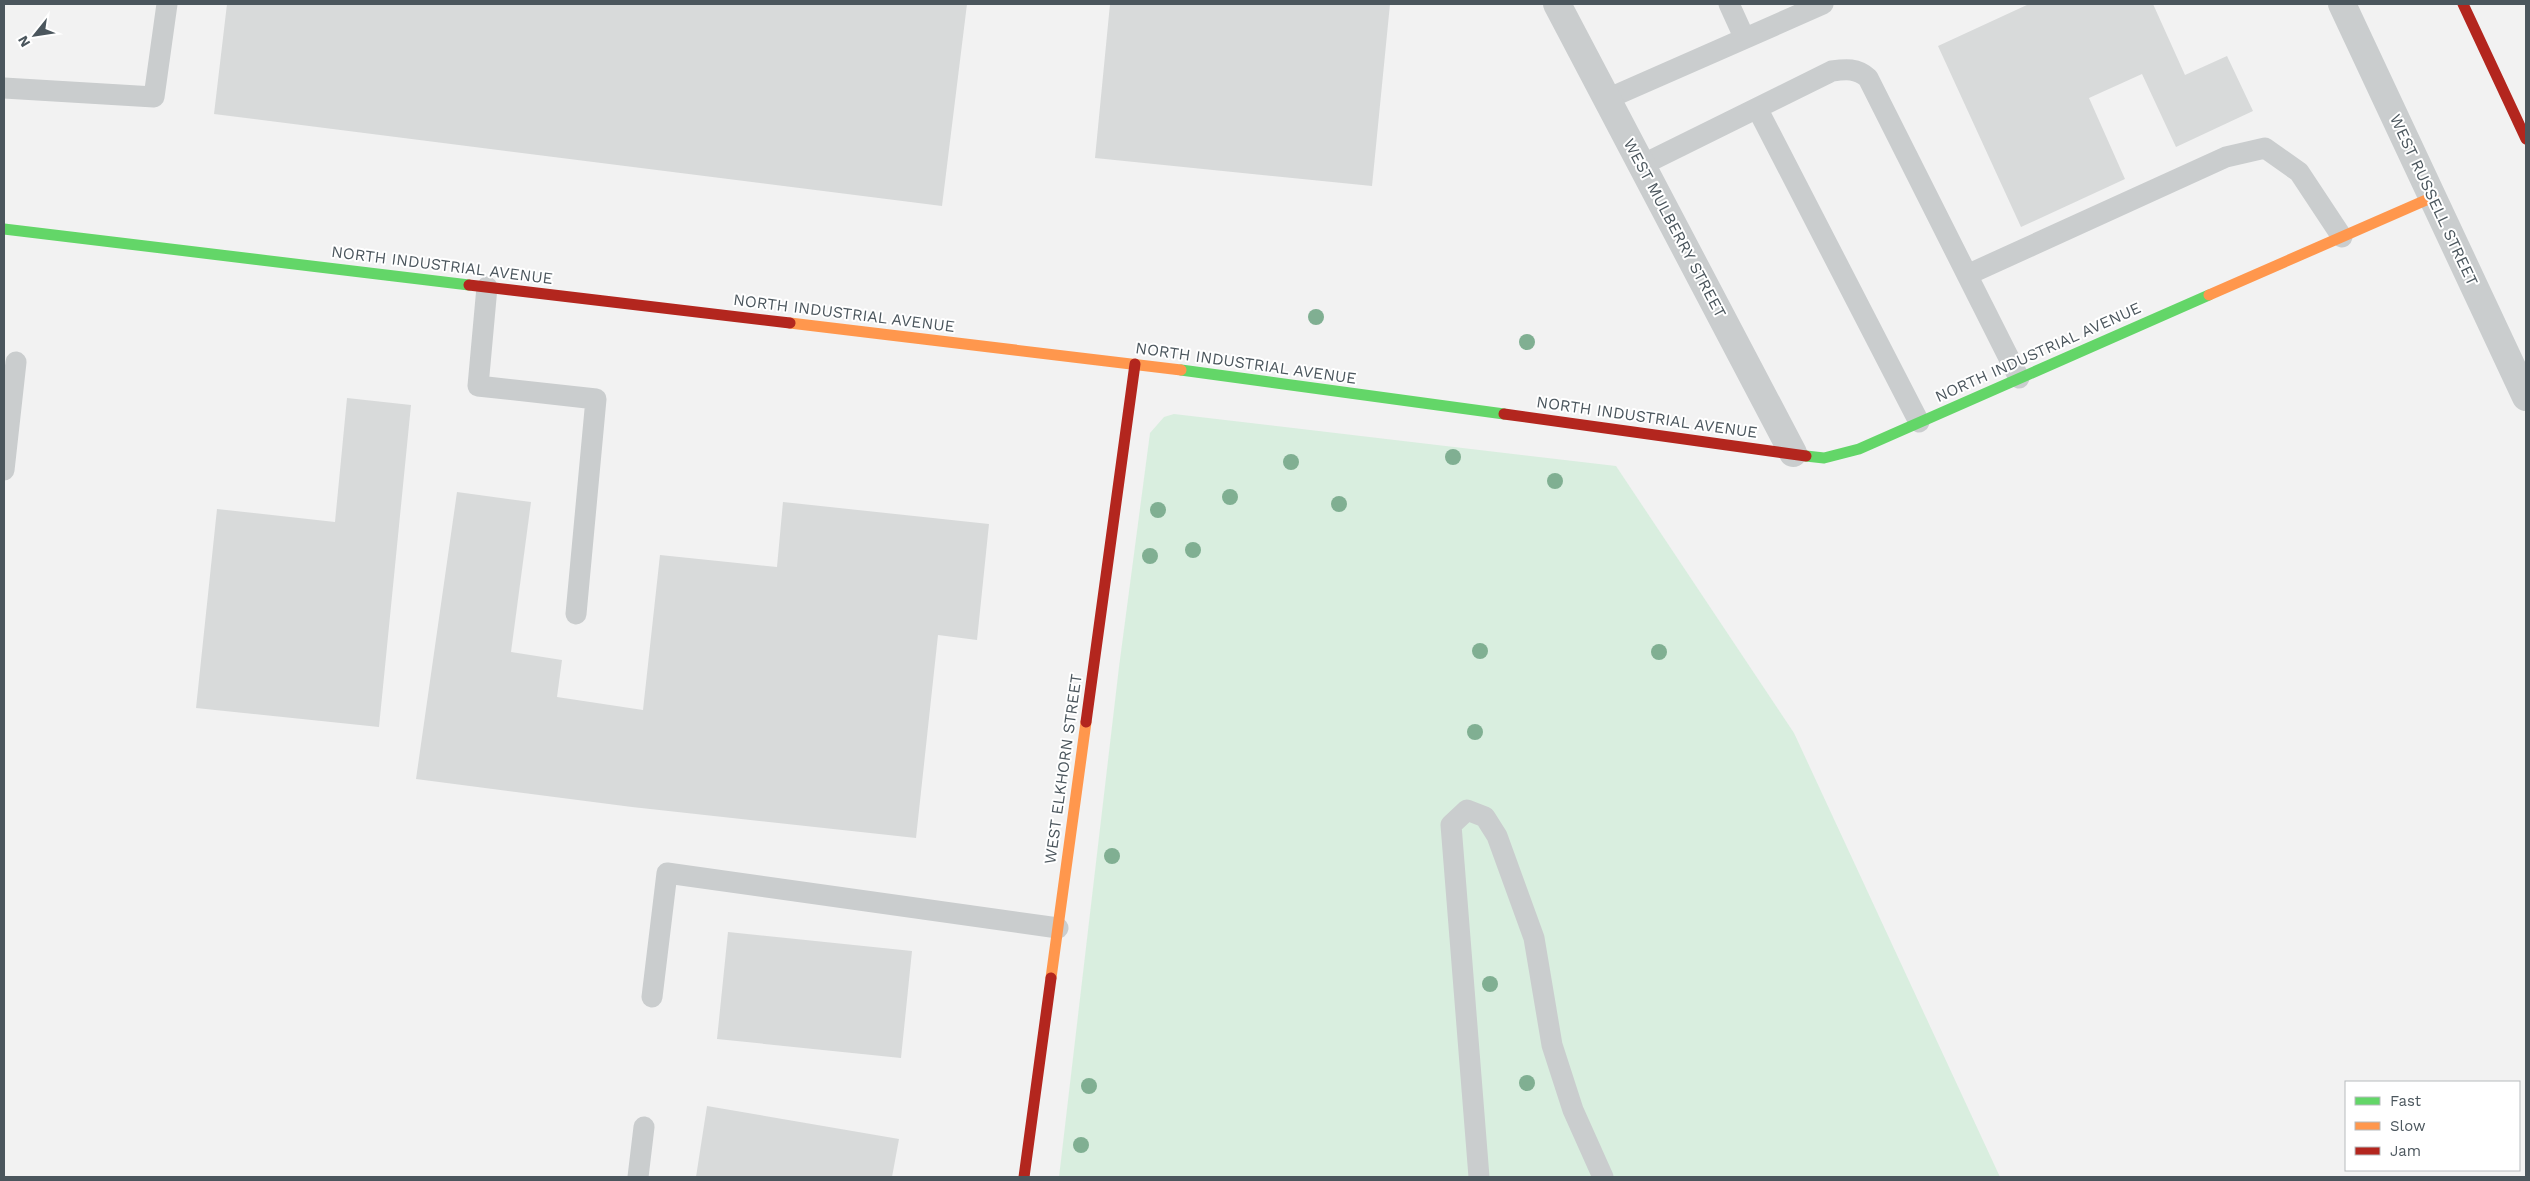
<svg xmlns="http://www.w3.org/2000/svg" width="2530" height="1181" font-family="'Work Sans',sans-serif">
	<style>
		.green { fill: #d9eedf }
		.building { fill: #d8dada }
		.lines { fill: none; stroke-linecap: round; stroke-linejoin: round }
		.lane { stroke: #cacdce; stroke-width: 21 }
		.street { stroke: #cacdce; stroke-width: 28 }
		.fast { stroke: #63d668; stroke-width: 11 }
		.slow { stroke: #ff974d; stroke-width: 11 }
		.jam { stroke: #b3261e; stroke-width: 11 }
		.tree { fill: #80af92 }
		.labels { text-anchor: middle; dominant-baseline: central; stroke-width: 4; stroke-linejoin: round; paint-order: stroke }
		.street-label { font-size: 16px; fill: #4b565d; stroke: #fff }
	</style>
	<rect width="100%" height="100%" fill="#f2f2f2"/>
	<path class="green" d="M 1174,414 L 1616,466 L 1794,733 L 2000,1177 L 1059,1177 L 1119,667 L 1150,433 L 1164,417 Z"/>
	<path class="building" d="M 227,4 L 967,4 L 942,206 L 214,114 Z
		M 1110,4 L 1390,4 L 1372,186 L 1095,158 Z
		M 2029,4 L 2153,4 L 2185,75 L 2227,56 L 2253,111 L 2176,147 L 2142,74 L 2089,98 L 2125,179 L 2021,227 L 1938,46 Z
		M 347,398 L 411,405 L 379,727 L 196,708 L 217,509 L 335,522 Z
		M 457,492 L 531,502 L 511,652 L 562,660 L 557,697 L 643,710 L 660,555 L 777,567 L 783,502 L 989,524 L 977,640 L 938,635 L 916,838 L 632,807 L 416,779 Z
		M 728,932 L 912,951 L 901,1058 L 717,1039 Z
		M 707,1106 L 899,1139 L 892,1177 L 696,1177 Z"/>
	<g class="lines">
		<path class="lane" d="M 1729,4 L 1744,37
			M 4,88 L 154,97 L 167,4
			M 1607,99 L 1823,4
			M 1757,108 L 1919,422
			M 1642,165 L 1832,71 C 1846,69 1857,68 1868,78 L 2019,378
			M 1967,275 L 2226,157 L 2265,148 L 2299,172 L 2342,237
			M 487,287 L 478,386 L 596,399 L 576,614
			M 4,470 L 16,362
			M 652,997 L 667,873 L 1058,928
			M 638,1177 L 644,1127
			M 1479,1177 L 1451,825 L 1467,810 L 1485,817 L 1497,836 L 1534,938 L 1552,1045 L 1573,1110 L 1603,1177"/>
		<path class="street" d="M 1557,4 L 1793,453
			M 2342,4 L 2526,397"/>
		<path class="fast" d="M 4,229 L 469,285
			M 1181,370 L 1504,414
			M 1806,456 L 1824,458 L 1859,449 L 2209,295"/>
		<path class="slow" d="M 2209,295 L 2433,197
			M 790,323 L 1181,370
			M 1051,978 L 1086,722"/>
		<path class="jam" d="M 2463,4 L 2526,139
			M 469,285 L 790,323
			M 1504,414 L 1806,456
			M 1086,722 L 1135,364
			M 1024,1177 L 1051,978"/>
	</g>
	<g class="tree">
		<circle cx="1316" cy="317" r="8"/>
		<circle cx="1527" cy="342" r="8"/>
		<circle cx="1453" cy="457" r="8"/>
		<circle cx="1291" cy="462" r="8"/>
		<circle cx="1555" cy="481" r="8"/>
		<circle cx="1230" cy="497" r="8"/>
		<circle cx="1339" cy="504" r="8"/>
		<circle cx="1158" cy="510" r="8"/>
		<circle cx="1193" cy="550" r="8"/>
		<circle cx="1150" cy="556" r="8"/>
		<circle cx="1480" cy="651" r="8"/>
		<circle cx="1659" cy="652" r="8"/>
		<circle cx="1475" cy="732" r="8"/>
		<circle cx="1112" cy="856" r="8"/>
		<circle cx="1490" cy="984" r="8"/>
		<circle cx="1527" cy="1083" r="8"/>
		<circle cx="1089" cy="1086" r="8"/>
		<circle cx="1081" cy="1145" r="8"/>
	</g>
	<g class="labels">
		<g class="street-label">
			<text transform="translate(2434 200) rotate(65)">WEST RUSSELL STREET</text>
			<text transform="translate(1675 228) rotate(62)">WEST MULBERRY STREET</text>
			<text transform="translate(442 265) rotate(7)">NORTH INDUSTRIAL AVENUE</text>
			<text transform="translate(844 313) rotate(7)">NORTH INDUSTRIAL AVENUE</text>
			<text transform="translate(2038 352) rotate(-24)">NORTH INDUSTRIAL AVENUE</text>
			<text transform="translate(1246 363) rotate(8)">NORTH INDUSTRIAL AVENUE</text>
			<text transform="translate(1647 417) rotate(8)">NORTH INDUSTRIAL AVENUE</text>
			<text transform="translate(1063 769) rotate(-82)">WEST ELKHORN STREET</text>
		</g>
	</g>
	<rect width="2530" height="1181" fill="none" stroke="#4b565d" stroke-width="10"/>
	<rect x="2345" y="1081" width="175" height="90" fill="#ffffff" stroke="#b7bbbe"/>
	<rect x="2355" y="1097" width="25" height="8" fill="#63d668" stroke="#b7bbbe"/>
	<text x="2390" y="1106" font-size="15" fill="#4b565d">Fast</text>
	<rect x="2355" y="1122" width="25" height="8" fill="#ff974d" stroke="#b7bbbe"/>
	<text x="2390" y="1131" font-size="15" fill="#4b565d">Slow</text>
	<rect x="2355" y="1147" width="25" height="8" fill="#b3261e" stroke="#b7bbbe"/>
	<text x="2390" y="1156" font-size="15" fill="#4b565d">Jam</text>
	<g transform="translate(35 35) rotate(240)" stroke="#ffffff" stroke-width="4" paint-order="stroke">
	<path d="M0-4L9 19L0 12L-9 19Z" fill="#4b565d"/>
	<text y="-8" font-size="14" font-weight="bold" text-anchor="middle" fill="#4b565d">N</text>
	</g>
</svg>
